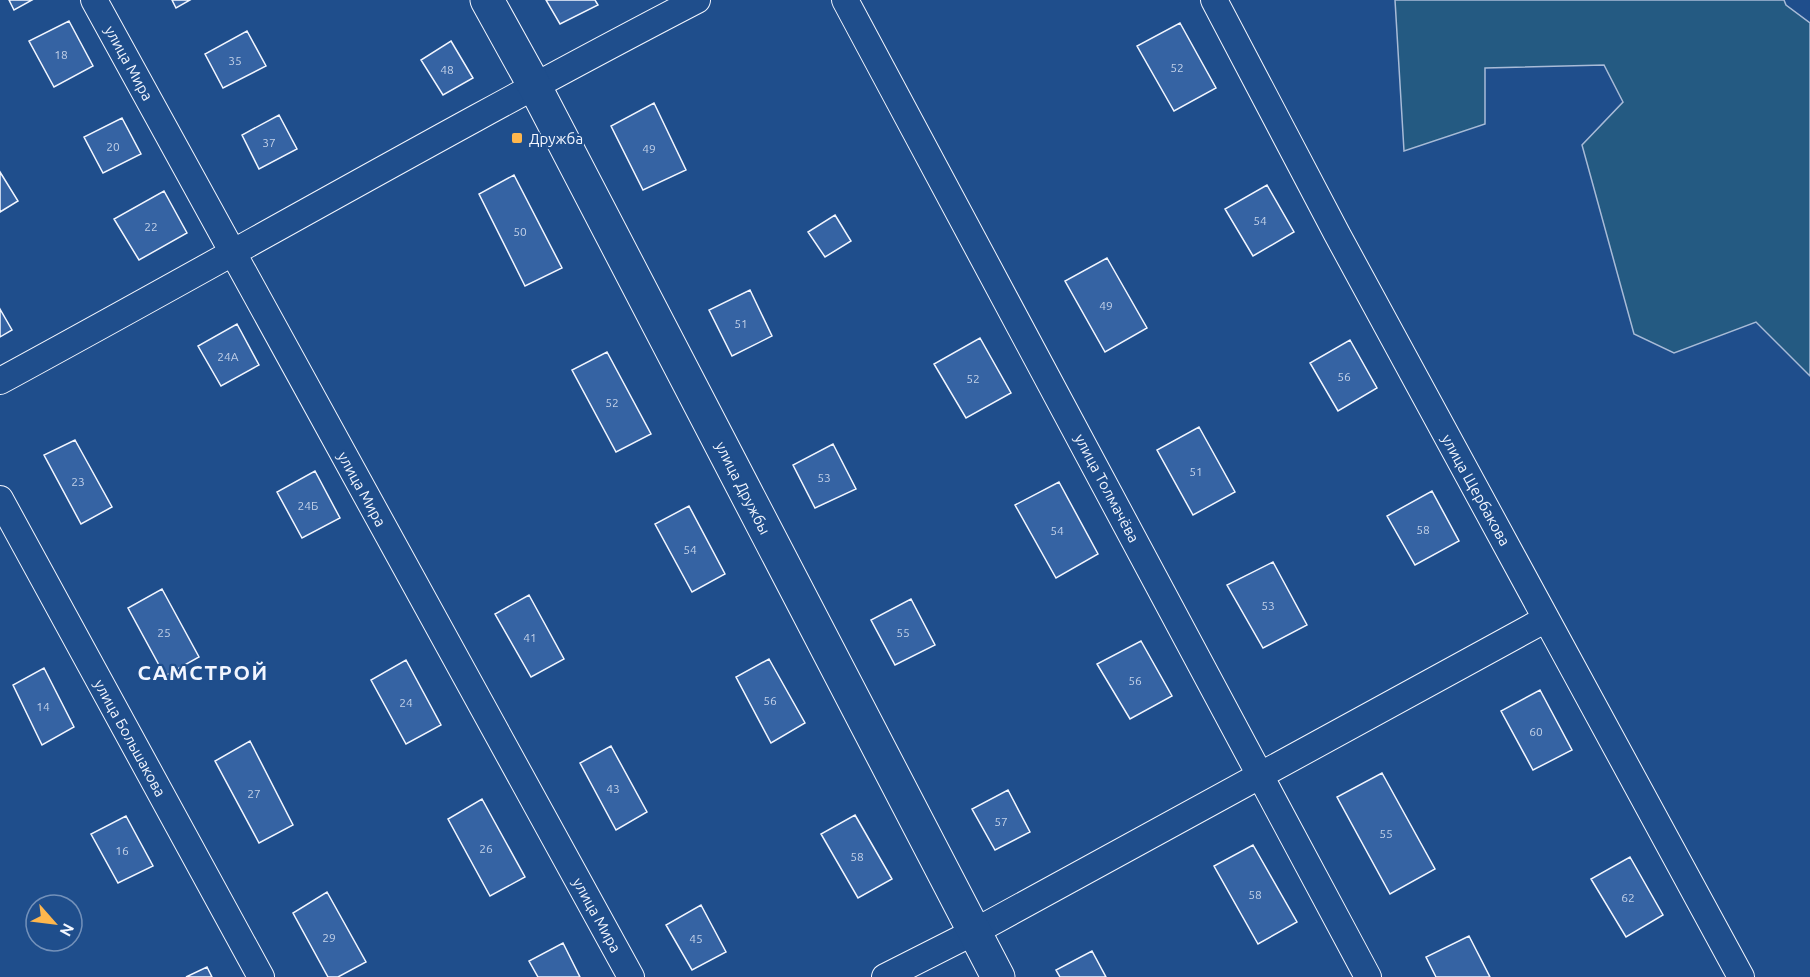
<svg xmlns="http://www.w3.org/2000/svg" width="1810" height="977" font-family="Ubuntu,sans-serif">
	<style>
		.green { fill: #245a82; stroke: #a8bbd7; stroke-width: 1.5 }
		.building { fill: #3563a3; stroke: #f2f6ff; stroke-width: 1.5 }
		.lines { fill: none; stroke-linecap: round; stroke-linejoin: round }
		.street-casing { stroke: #f2f6ff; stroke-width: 28 }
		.secondary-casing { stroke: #f2f6ff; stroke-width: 35 }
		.street { stroke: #1f4e8c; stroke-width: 26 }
		.secondary { stroke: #1f4e8c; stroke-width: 33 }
		.poi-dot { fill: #ffb74d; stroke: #1f4e8c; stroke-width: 2 }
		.labels { text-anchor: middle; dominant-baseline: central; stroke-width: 4.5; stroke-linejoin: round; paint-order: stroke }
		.number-label { font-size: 12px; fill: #c3d1e8 }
		.street-label { font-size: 15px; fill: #f2f6ff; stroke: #1f4e8c }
		.poi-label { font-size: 15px; fill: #f2f6ff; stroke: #1f4e8c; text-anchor: start }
		.district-label { font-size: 21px; font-weight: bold; letter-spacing: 1.5px; fill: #f2f6ff; stroke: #1f4e8c }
	</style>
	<rect width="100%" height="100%" fill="#1f4e8c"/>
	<path class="green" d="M 1395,0 L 1784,0 L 1786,5 L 1810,23 L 1810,376 L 1756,322 L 1674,353 L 1634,334 L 1582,145 L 1623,102 L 1604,65 L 1485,68 L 1485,124 L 1404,151 Z"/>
	<path class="building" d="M 9,0 L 32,0 L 14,10 Z
		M 172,0 L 190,0 L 176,8 Z
		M 546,0 L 595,0 L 598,5 L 560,24 Z
		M 69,21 L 93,66 L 54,87 L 29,41 Z
		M 1180,23 L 1216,88 L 1174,111 L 1137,46 Z
		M 247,31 L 266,66 L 223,88 L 205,54 Z
		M 451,41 L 473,78 L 443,95 L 421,60 Z
		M 654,103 L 686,170 L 643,190 L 611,126 Z
		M 279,115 L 297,149 L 259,169 L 242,135 Z
		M 122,118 L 141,154 L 103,173 L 84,137 Z
		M 0,172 L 18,201 L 0,212 Z
		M 514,175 L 562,268 L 525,286 L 479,194 Z
		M 1267,185 L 1294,232 L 1253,256 L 1225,209 Z
		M 164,191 L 187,233 L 139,260 L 114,219 Z
		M 835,215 L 851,241 L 825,257 L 808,232 Z
		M 1107,258 L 1147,328 L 1105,352 L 1065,281 Z
		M 750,290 L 772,336 L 732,356 L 709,310 Z
		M 0,309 L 12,330 L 0,337 Z
		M 237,324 L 259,365 L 221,386 L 198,346 Z
		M 980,338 L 1011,393 L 966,418 L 934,364 Z
		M 1350,340 L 1377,388 L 1338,411 L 1310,363 Z
		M 607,352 L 651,434 L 616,452 L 572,370 Z
		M 1199,427 L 1235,492 L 1193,515 L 1157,450 Z
		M 75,440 L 112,507 L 81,524 L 44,455 Z
		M 833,444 L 856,489 L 815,508 L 793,465 Z
		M 315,471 L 340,518 L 302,538 L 277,492 Z
		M 1059,482 L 1098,554 L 1056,578 L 1015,505 Z
		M 1432,491 L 1459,541 L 1415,565 L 1387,516 Z
		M 689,506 L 725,574 L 692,592 L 655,524 Z
		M 1273,562 L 1307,625 L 1263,648 L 1227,585 Z
		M 162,589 L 199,657 L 165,676 L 128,608 Z
		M 529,595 L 564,659 L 531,677 L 495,614 Z
		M 911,599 L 935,645 L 895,665 L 871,620 Z
		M 1141,641 L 1172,696 L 1130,719 L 1097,664 Z
		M 769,659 L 805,723 L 771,743 L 736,677 Z
		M 406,660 L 441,725 L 406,744 L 371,680 Z
		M 44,668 L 74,727 L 42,745 L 13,685 Z
		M 1540,690 L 1572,750 L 1533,770 L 1501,711 Z
		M 250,741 L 293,825 L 259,843 L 215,761 Z
		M 611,746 L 647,812 L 616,830 L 580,763 Z
		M 1382,773 L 1435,869 L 1390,894 L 1337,797 Z
		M 1008,790 L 1030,832 L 995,850 L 972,809 Z
		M 482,799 L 525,877 L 490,896 L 448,819 Z
		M 855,815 L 892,879 L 858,898 L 821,834 Z
		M 126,816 L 153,866 L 118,883 L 91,834 Z
		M 1253,845 L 1297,922 L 1258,944 L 1214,866 Z
		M 1630,857 L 1663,915 L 1626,937 L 1591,879 Z
		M 327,892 L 366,962 L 338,977 L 328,977 L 293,913 Z
		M 701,905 L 726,952 L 692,970 L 666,925 Z
		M 1469,936 L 1490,977 L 1436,977 L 1426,957 Z
		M 563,943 L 580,977 L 538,977 L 529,961 Z
		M 1092,951 L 1106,977 L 1060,977 L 1056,970 Z
		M 207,967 L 212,977 L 186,977 Z"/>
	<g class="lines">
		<g class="street-casing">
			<path id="street" d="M 94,0 L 631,977
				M 845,0 L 1368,977
				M 1214,0 L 1337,234 L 1741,977
				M 0,381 C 232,255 462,122 697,0
				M 0,499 L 261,977
				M 885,977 L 974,932 L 1546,619"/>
		</g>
		<g class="secondary-casing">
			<path id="secondary" d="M 487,0 L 534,85 L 998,977"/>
		</g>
		<use href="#street" class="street"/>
		<use href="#secondary" class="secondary"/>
	</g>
	<rect class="poi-dot" x="511" y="132" width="12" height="12" rx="3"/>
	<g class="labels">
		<g class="number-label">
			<text x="61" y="54">18</text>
			<text x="235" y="60">35</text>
			<text x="1177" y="67">52</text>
			<text x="447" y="69">48</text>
			<text x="269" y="142">37</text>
			<text x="113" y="146">20</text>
			<text x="649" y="148">49</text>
			<text x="1260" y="220">54</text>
			<text x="151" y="226">22</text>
			<text x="520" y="231">50</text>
			<text x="1106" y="305">49</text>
			<text x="741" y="323">51</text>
			<text x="228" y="356">24А</text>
			<text x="1344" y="376">56</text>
			<text x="973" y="378">52</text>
			<text x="612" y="402">52</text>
			<text x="1196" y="471">51</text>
			<text x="824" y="477">53</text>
			<text x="78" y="481">23</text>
			<text x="308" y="505">24Б</text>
			<text x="1423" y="529">58</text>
			<text x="1057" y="530">54</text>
			<text x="690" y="549">54</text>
			<text x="1268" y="605">53</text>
			<text x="164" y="632">25</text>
			<text x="903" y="632">55</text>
			<text x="530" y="637">41</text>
			<text x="1135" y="680">56</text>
			<text x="770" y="700">56</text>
			<text x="406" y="702">24</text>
			<text x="43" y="706">14</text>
			<text x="1536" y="731">60</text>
			<text x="613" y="788">43</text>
			<text x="254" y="793">27</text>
			<text x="1001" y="821">57</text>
			<text x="1386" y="833">55</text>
			<text x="486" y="848">26</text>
			<text x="122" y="850">16</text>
			<text x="857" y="856">58</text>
			<text x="1255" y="894">58</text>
			<text x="1628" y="897">62</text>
			<text x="329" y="937">29</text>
			<text x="696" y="938">45</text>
		</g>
		<g class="street-label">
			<text transform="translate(129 63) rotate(61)">улица Мира</text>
			<text transform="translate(743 488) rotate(63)">улица Дружбы</text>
			<text transform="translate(1107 488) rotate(62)">улица Толмачёва</text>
			<text transform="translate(362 489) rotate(61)">улица Мира</text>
			<text transform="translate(1476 490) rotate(61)">улица Щербакова</text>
			<text transform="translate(130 738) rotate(61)">улица Большакова</text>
			<text transform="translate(597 915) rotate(61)">улица Мира</text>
		</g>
		<g class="poi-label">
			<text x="529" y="138">Дружба</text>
		</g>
		<g class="district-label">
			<text x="203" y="672">САМСТРОЙ</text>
		</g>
	</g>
	<g transform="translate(54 923) rotate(118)"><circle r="28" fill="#1f4e8c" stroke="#7391ba" stroke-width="1.5"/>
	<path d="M0-4.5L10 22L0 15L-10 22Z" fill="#ffb74d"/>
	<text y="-9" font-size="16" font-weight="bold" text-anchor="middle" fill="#f2f6ff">N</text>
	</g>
</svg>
